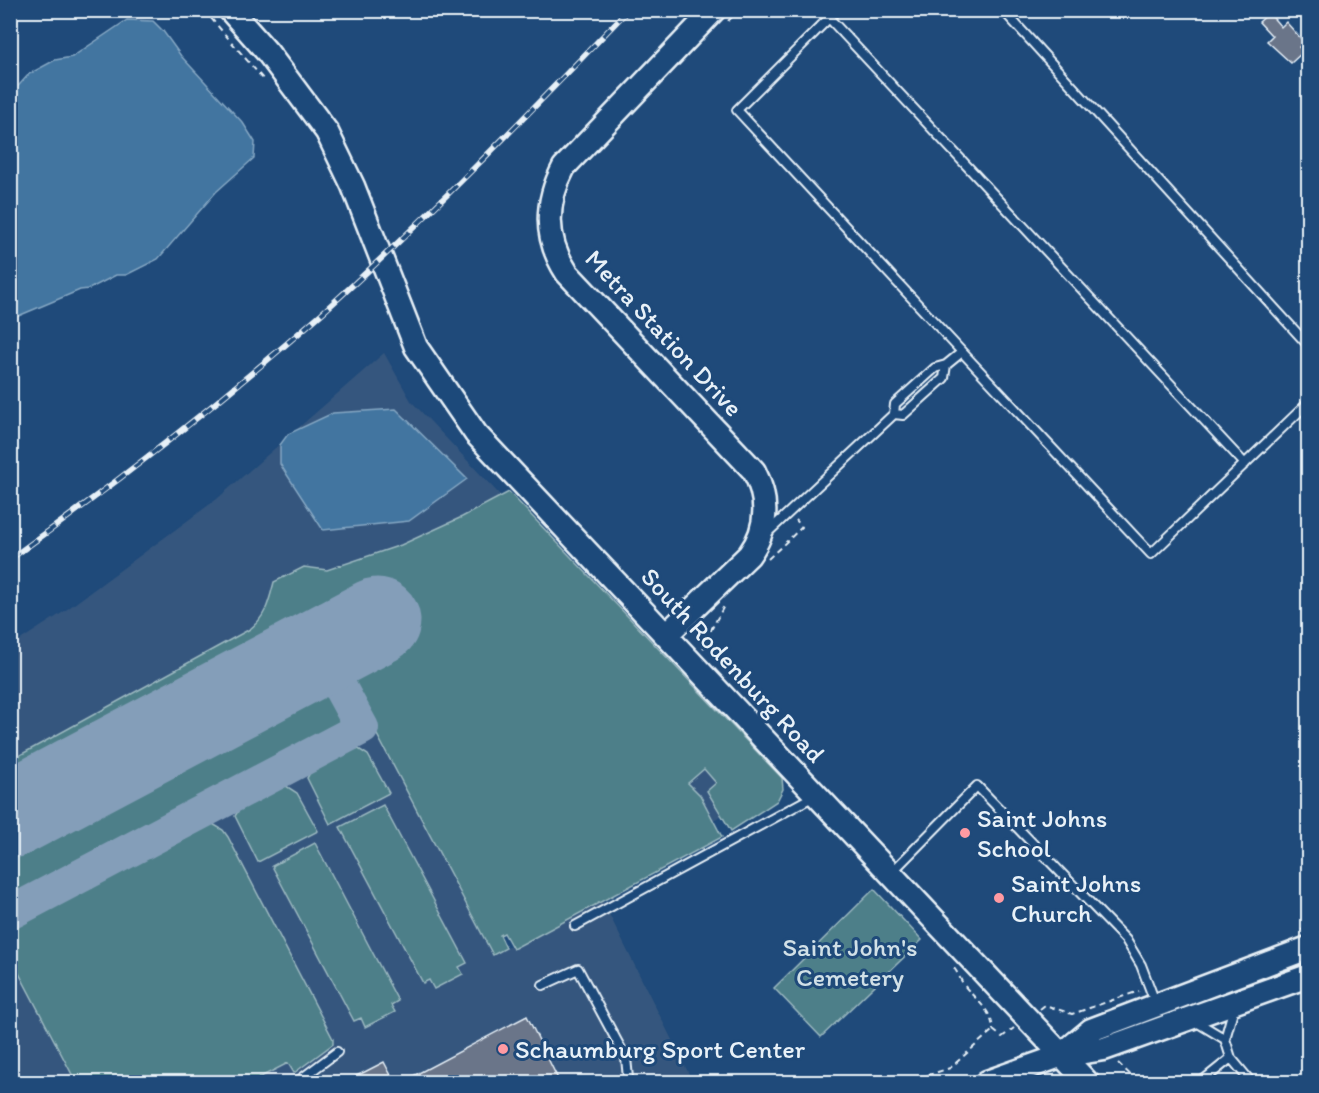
<svg xmlns="http://www.w3.org/2000/svg" width="1319" height="1093" font-family="Itim,sans-serif">
	<style>
		.built { fill: #36577e }
		.green { fill: #4e7f89; stroke: #9bb8c0; stroke-width: 1.5 }
		.water { fill: #4375a0; stroke: #85a7c3; stroke-width: 1.5 }
		.lines { fill: none; stroke-linecap: round; stroke-linejoin: round }
		.taxiway { stroke: #849eb9; stroke-width: 34 }
		.runway { stroke: #849eb9; stroke-width: 87 }
		.building { fill: #6a7489; stroke: #e8f1f8; stroke-width: 1.5 }
		.lane-casing { stroke: #e8f1f8; stroke-width: 12 }
		.secondary-casing { stroke: #e8f1f8; stroke-width: 27 }
		.path { stroke: #e8f1f8; stroke-width: 2; stroke-dasharray: 6 4.5; stroke-linecap: butt }
		.lane { stroke: #1f4a7a; stroke-width: 8 }
		.secondary { stroke: #1f4a7a; stroke-width: 22 }
		.rail-casing { stroke: #e8f1f8; stroke-width: 6 }
		.rail { stroke: #1f4a7a; stroke-width: 4; stroke-dasharray: 11; stroke-linecap: butt }
		.poi-dot { fill: #ff9aa2; stroke: #1f4a7a; stroke-width: 2 }
		.labels { text-anchor: middle; dominant-baseline: central; stroke-width: 6; stroke-linejoin: round; paint-order: stroke }
		.street-label { font-size: 26px; fill: #e8f1f8; stroke: #1f4a7a }
		.poi-label { font-size: 26px; fill: #e8f1f8; stroke: #1f4a7a; text-anchor: start }
		.park-label { font-size: 26px; fill: #d1e0e7; stroke: #1f4a7a }
	</style>
	<rect width="100%" height="100%" fill="#1f4a7a"/>
	<filter id="ink" filterUnits="userSpaceOnUse"><feTurbulence type="fractalNoise" baseFrequency=".0167" numOctaves="2"/><feDisplacementMap in="SourceGraphic" scale="12" xChannelSelector="R" yChannelSelector="G"/><feConvolveMatrix kernelMatrix="1 2 1 2 8 2 1 2 1" color-interpolation-filters="sRGB"/></filter>
	<g filter="url(#ink)">
		<path class="built" d="M 384,353 L 411,401 L 500,495 L 765,792 L 500,935 L 506,948 L 601,898 L 693,1082 L 11,1082 L 11,646 L 62,613 L 217,499 Z"/>
		<path class="green" d="M 509,492 L 782,778 L 783,789 L 777,801 L 731,831 L 707,791 L 716,783 L 704,769 L 688,783 L 700,795 L 722,837 L 513,949 L 504,933 L 500,935 L 506,948 L 493,955 L 344,672 L 395,644 L 368,592 L 11,781 L 11,760 L 250,629 C 266,617 269,601 274,582 L 304,567 L 327,570 L 401,545 L 462,517 Z
			M 314,692 C 332,696 344,707 338,727 L 11,900 L 11,848 L 305,693 Z
			M 354,746 L 368,755 L 389,793 L 330,824 L 307,778 L 314,766 Z
			M 283,784 L 297,793 L 318,831 L 258,862 L 235,816 L 242,805 Z
			M 383,805 L 467,963 L 459,967 L 463,974 L 434,989 L 429,980 L 423,983 L 340,827 Z
			M 211,823 L 223,830 L 228,837 L 333,1039 L 333,1044 L 294,1073 L 288,1063 L 251,1082 L 76,1082 L 11,958 L 11,925 L 198,826 Z
			M 315,843 L 398,1001 L 391,1005 L 395,1012 L 365,1027 L 361,1018 L 354,1021 L 272,866 Z
			M 874,889 L 922,940 L 821,1037 L 774,988 Z"/>
		<path class="water" d="M 127,20 L 153,21 L 163,31 L 181,56 L 243,123 L 255,142 L 254,158 L 216,192 L 158,259 L 126,275 L 116,275 L 89,289 L 80,290 L 11,319 L 11,94 L 29,74 L 55,60 L 72,57 Z
			M 396,409 L 467,479 L 409,521 L 323,530 L 280,464 L 280,445 L 288,434 L 333,413 Z"/>
		<g class="lines">
			<path class="taxiway" d="M 10,913 L 362,728 L 320,651"/>
			<path class="runway" d="M 10,815 L 377,621"/>
		</g>
		<path class="building" d="M 1269,13 L 1281,27 L 1286,22 L 1304,42 L 1299,47 L 1303,52 L 1291,63 L 1267,41 L 1272,36 L 1259,22 Z
			M 527,1016 L 560,1083 L 400,1083 Z
			M 384,1062 L 395,1083 L 343,1083 Z"/>
		<g class="lines">
			<g class="lane-casing">
				<path id="lane" d="M 837,10 L 737,110 L 962,352 L 946,365
					M 1003,10 L 1308,345
					M 829,18 L 1245,464
					M 962,352 L 1151,554 L 1308,403
					M 767,533 L 894,414 L 895,404 L 935,368 L 946,365 L 944,378 L 903,415 L 894,414
					M 891,873 L 977,786 L 1126,940 L 1141,965 L 1155,1002
					M 575,926 L 814,796
					M 543,985 L 578,969 L 626,1058 L 628,1078
					M 1195,1021 L 1225,1039 L 1234,1007
					M 1225,1039 L 1231,1058 L 1251,1082
					M 297,1082 L 337,1052
					M 1201,1082 L 1231,1058"/>
			</g>
			<g class="secondary-casing">
				<path id="secondary" d="M 230,10 L 268,53 L 327,132 L 353,186 L 416,347 L 476,434 L 1087,1082
					M 666,635 L 749,555 C 768,529 769,500 754,471 L 567,273 C 544,238 545,203 564,167 L 714,10
					M 1061,1055 L 1091,1030 L 1308,948
					M 987,1082 L 1060,1056 L 1104,1049 L 1308,976"/>
			</g>
			<path class="path" d="M 204,10 L 264,80
				M 728,21 L 739,10
				M 768,559 L 802,527 L 796,520
				M 703,648 L 711,642 L 711,630 L 725,604
				M 1301,930 L 1308,928
				M 954,968 C 958,973 960,979 964,985 C 975,1000 992,1009 993,1030
				M 1040,1009 L 1045,1005 L 1072,1014 L 1139,991
				M 993,1030 L 1002,1037 L 1014,1028
				M 1118,1063 L 1138,1082
				M 907,1082 L 950,1068 L 993,1030"/>
			<use href="#lane" class="lane"/>
			<use href="#secondary" class="secondary"/>
			<g class="rail-casing">
				<path id="rail" d="M 10,559 C 118,482 222,401 321,314 C 428,218 528,114 628,10"/>
			</g>
			<use href="#rail" class="rail"/>
		</g>
	</g>
	<g class="poi-dot">
		<circle cx="965" cy="833" r="6"/>
		<circle cx="999" cy="898" r="6"/>
		<circle cx="503" cy="1049" r="6"/>
	</g>
	<g class="labels">
		<g class="street-label">
			<text transform="translate(664 333) rotate(47)">Metra Station Drive</text>
			<text transform="translate(733 665) rotate(47)">South Rodenburg Road</text>
		</g>
		<g class="poi-label">
			<text x="977" y="818">Saint Johns<tspan x="977" dy="30">School</tspan></text>
			<text x="1011" y="883">Saint Johns<tspan x="1011" dy="30">Church</tspan></text>
			<text x="515" y="1049">Schaumburg Sport Center</text>
		</g>
		<g class="park-label">
			<text x="850" y="947">Saint John's<tspan x="850" dy="30">Cemetery</tspan></text>
		</g>
	</g>
	<rect width="1319" height="1093" fill="none" stroke="#1f4a7a" stroke-width="36"/>
	<rect x="18" y="18" width="1283" height="1057" fill="none" stroke="#e8f1f8" stroke-width="2" filter="url(#ink)"/>
</svg>
